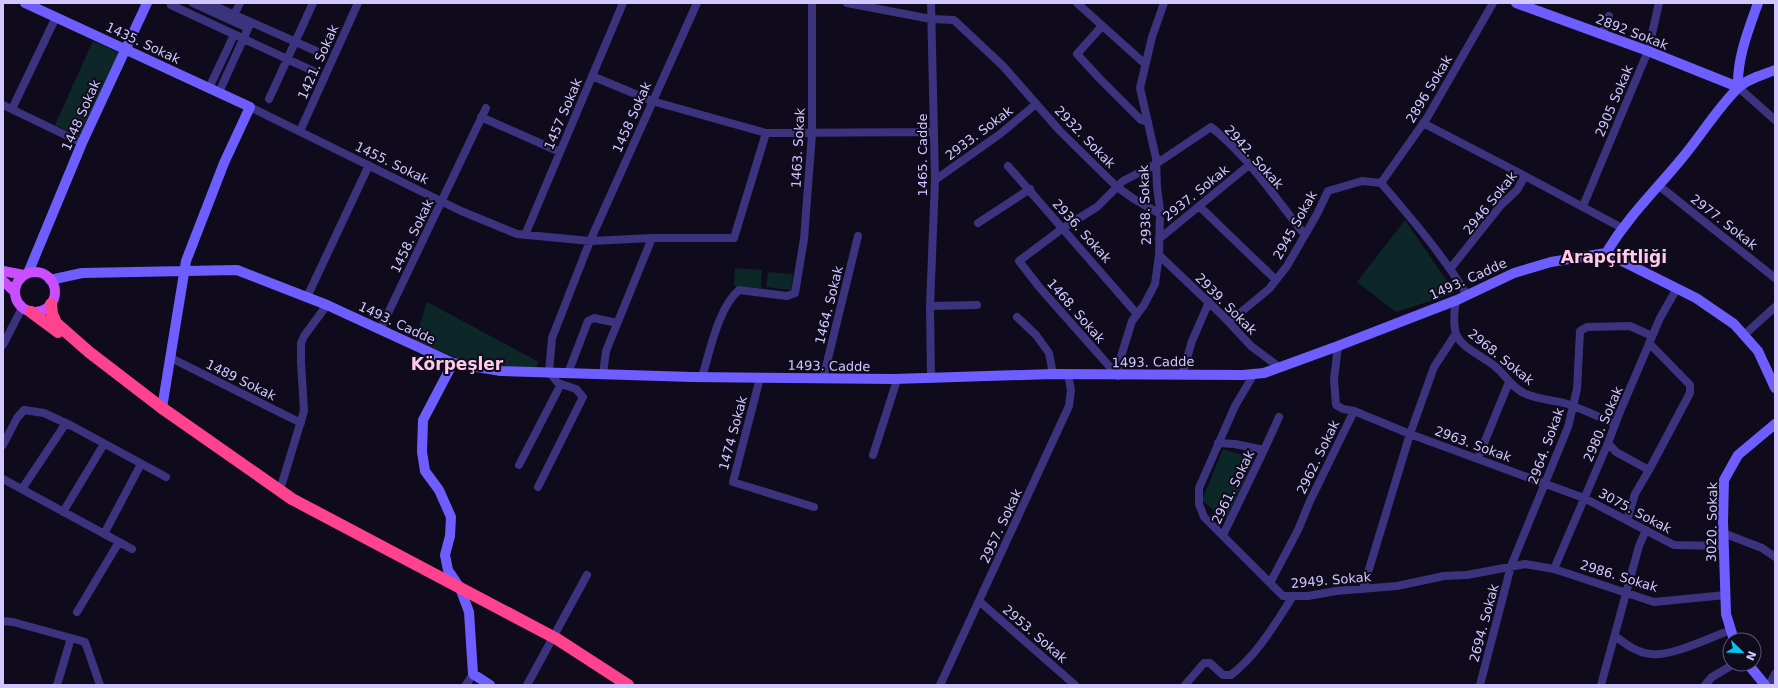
<svg xmlns="http://www.w3.org/2000/svg" width="1778" height="688" font-family="'DejaVu Sans',sans-serif">
	<style>
		.green { fill: #0d2728 }
		.lines { fill: none; stroke-linecap: round; stroke-linejoin: round }
		.street { stroke: #3c337f; stroke-width: 8 }
		.secondary { stroke: #6e5eff; stroke-width: 10 }
		.primary { stroke: #ca4eff; stroke-width: 10 }
		.highway { stroke: #ff428e; stroke-width: 12 }
		.labels { text-anchor: middle; dominant-baseline: central; stroke-width: 4; stroke-linejoin: round; paint-order: stroke }
		.street-label { font-size: 13px; fill: #d2c7ff; stroke: #0f0b1d }
		.district-label { font-size: 17px; font-weight: bold; fill: #ffc9e7; stroke: #0f0b1d }
	</style>
	<rect width="100%" height="100%" fill="#0f0b1d"/>
	<path class="green" d="M 93,41 L 119,53 L 80,137 L 55,125 Z
		M 1405,220 L 1455,293 L 1396,312 L 1357,282 Z
		M 735,268 L 762,270 L 761,288 L 734,286 Z
		M 768,272 L 793,274 L 791,290 L 766,287 Z
		M 427,302 L 539,362 L 536,367 L 502,367 L 468,363 L 415,340 Z
		M 1223,449 L 1254,459 L 1227,518 L 1221,517 L 1202,500 Z"/>
	<g class="lines">
		<path class="street" d="M 193,3 L 248,28
			M 208,3 L 316,51
			M 847,3 L 931,19 L 954,20 L 1003,66 L 1060,131 L 1117,187 L 1134,199 L 1160,214
			M 1077,3 L 1145,64
			M 171,5 L 313,71
			M 234,15 L 240,3
			M 1102,26 L 1077,54 L 1099,78 L 1141,120 L 1148,122
			M 1602,34 L 1609,16
			M 592,76 L 652,101 L 766,133 L 934,132
			M 1738,87 L 1775,120
			M 209,88 L 234,35
			M 219,92 L 251,22
			M 269,99 L 313,3
			M 3,105 L 82,143
			M 250,107 L 461,211 L 517,234 L 590,241 L 652,238 L 734,238 L 766,133
			M 12,109 L 56,17
			M 481,117 L 560,152
			M 1423,123 L 1525,176
			M 300,131 L 358,3
			M 1008,166 L 1137,314
			M 935,180 L 1000,134 L 1036,104
			M 1381,183 L 1427,118 L 1493,3
			M 1658,185 L 1775,278
			M 1199,206 L 1276,280
			M 1583,206 L 1648,51 L 1659,3
			M 978,223 L 1030,189
			M 525,235 L 623,3
			M 1159,239 L 1249,165
			M 1159,255 L 1223,316 L 1251,346 L 1279,367
			M 1450,269 L 1501,205 L 1517,190 L 1525,176 L 1622,228
			M 307,297 L 369,165
			M 1456,300 C 1449,343 1460,342 1492,364 C 1504,372 1511,388 1526,394 C 1538,399 1551,400 1564,403 C 1581,408 1599,417 1615,424
			M 930,306 L 935,180 L 931,3
			M 1017,317 L 1036,335 L 1049,353 L 1053,374
			M 1229,322 L 1269,289 L 1287,266 L 1317,214 L 1328,191 L 1362,181 L 1381,183 C 1412,219 1442,254 1467,295
			M 380,330 L 486,108
			M 1744,335 L 1775,307
			M 1649,343 L 1690,385 L 1690,393 L 1649,470
			M 3,345 L 22,308
			M 171,358 L 301,423
			M 568,373 L 588,321 L 594,318 L 617,323
			M 603,374 L 606,351 L 652,238
			M 1254,374 L 1235,406 L 1199,488 L 1199,504 L 1204,517 L 1283,596 L 1308,596 L 1336,591 L 1397,586 L 1444,576 L 1467,575 L 1525,564 L 1554,569 L 1654,602 L 1726,595
			M 1182,375 L 1192,341 L 1209,302
			M 1118,376 L 1040,288 L 1019,261 L 1063,228 L 1097,207 L 1123,181 L 1156,164 L 1211,127 C 1248,156 1276,199 1305,235
			M 1118,376 L 1118,366 L 1132,321 L 1144,305 L 1155,284 L 1159,255 L 1160,210 L 1157,187 L 1156,158 L 1140,88 L 1152,37 L 1164,3
			M 702,377 C 710,351 718,308 739,290 L 787,296 L 795,293 L 804,239 L 812,134 L 812,3
			M 760,378 L 733,482 L 814,507
			M 823,379 L 858,236
			M 931,379 L 930,306 L 977,305
			M 1354,411 L 1410,434 L 1584,498 L 1674,545 L 1724,546
			M 1218,443 L 1235,444 L 1264,450 L 1223,535
			M 1608,443 L 1616,452 L 1649,470 L 1635,494 L 1627,520
			M 3,445 L 17,418 L 24,410 L 44,413 L 72,426 L 166,477
			M 1264,450 L 1279,417
			M 873,455 L 897,380
			M 1478,458 L 1509,382
			M 519,465 L 561,384
			M 3,479 L 132,549
			M 538,487 L 583,397 L 576,389 L 558,383 L 549,372 L 552,338 L 590,241 L 697,3
			M 22,489 L 66,423
			M 280,490 L 304,411 L 301,362 L 301,343 L 304,336 L 327,305
			M 63,512 L 104,444
			M 1723,533 L 1762,548 L 1775,557
			M 104,534 L 141,464
			M 1554,569 L 1608,443 L 1619,414 L 1660,318 L 1676,290
			M 1270,583 L 1298,530 L 1310,501 L 1354,411 L 1343,409 L 1336,405 L 1334,379 L 1338,346
			M 1363,589 L 1410,434 L 1434,367 L 1455,335
			M 979,601 L 1075,685
			M 77,612 L 119,542
			M 3,621 L 13,622 L 71,638 L 57,685
			M 1615,636 C 1626,644 1637,653 1651,654 C 1671,657 1711,637 1731,630
			M 71,638 L 85,642 L 100,685
			M 466,685 L 473,674
			M 527,685 L 587,575
			M 940,685 L 1069,406 L 1071,390 L 1068,375
			M 1185,685 L 1204,663 L 1210,663 L 1223,675 L 1231,675 C 1257,655 1275,624 1293,596
			M 1480,685 L 1511,566 L 1568,427 L 1577,389 L 1580,331 L 1587,327 L 1630,326 L 1652,336
			M 1601,685 L 1639,546 L 1646,530
			M 1705,685 L 1712,677 L 1734,664
			M 1769,685 L 1775,674"/>
		<path class="secondary" d="M 25,3 L 250,107 L 224,163 L 186,261 L 162,408
			M 1516,3 L 1648,51 L 1738,87
			M 1738,87 C 1737,58 1748,31 1758,3
			M 1606,253 C 1628,217 1652,194 1678,163 C 1699,139 1715,111 1737,89 C 1746,79 1763,75 1775,70
			M 1606,253 L 1696,298 L 1734,324 L 1758,351 L 1775,388
			M 28,273 L 82,143 L 147,3
			M 50,280 L 82,273 L 237,270 L 327,305 L 453,363 L 501,371 L 692,377 L 894,379 L 1053,374 L 1243,375 L 1264,373 L 1338,346 L 1457,300 L 1514,273 L 1551,262 L 1606,253
			M 453,363 L 423,420 L 422,452 L 425,471 L 439,490 L 451,517 L 450,536 L 445,555 L 448,570 L 460,588 L 469,612 L 473,674 L 490,685
			M 1734,640 L 1726,614 L 1723,521 L 1724,480 L 1738,455 L 1775,424
			M 1748,664 L 1765,685"/>
		<path class="primary" d="M 3,271 L 24,275
			M15 292a20 20 0 1 1 40 0a20 20 0 1 1-40 0Z
			M 3,281 L 15,292"/>
		<path class="highway" d="M 51,304 L 52,314 L 56,323 L 89,352 L 162,408 L 292,499 L 557,639 L 628,685
			M 31,312 L 58,332"/>
	</g>
	<g class="labels">
		<g class="street-label">
			<text transform="translate(1632 32) rotate(21)">2892 Sokak</text>
			<text transform="translate(143 43) rotate(25)">1435. Sokak</text>
			<text transform="translate(318 62) rotate(-66)">1421. Sokak</text>
			<text transform="translate(1429 89) rotate(-59)">2896 Sokak</text>
			<text transform="translate(1614 101) rotate(-67)">2905 Sokak</text>
			<text transform="translate(563 114) rotate(-67)">1457 Sokak</text>
			<text transform="translate(81 115) rotate(-66)">1448 Sokak</text>
			<text transform="translate(632 117) rotate(-66)">1458 Sokak</text>
			<text transform="translate(979 133) rotate(-37)">2933. Sokak</text>
			<text transform="translate(1085 137) rotate(46)">2932. Sokak</text>
			<text transform="translate(798 148) rotate(-87)">1463. Sokak</text>
			<text transform="translate(922 155) rotate(-90)">1465. Cadde</text>
			<text transform="translate(1254 157) rotate(48)">2942. Sokak</text>
			<text transform="translate(392 163) rotate(26)">1455. Sokak</text>
			<text transform="translate(1196 193) rotate(-39)">2937. Sokak</text>
			<text transform="translate(1490 203) rotate(-51)">2946 Sokak</text>
			<text transform="translate(1145 205) rotate(-92)">2938. Sokak</text>
			<text transform="translate(1724 222) rotate(38)">2977. Sokak</text>
			<text transform="translate(1295 225) rotate(-61)">2945 Sokak</text>
			<text transform="translate(1082 231) rotate(48)">2936. Sokak</text>
			<text transform="translate(412 236) rotate(-64)">1458. Sokak</text>
			<text transform="translate(1468 279) rotate(-24)">1493. Cadde</text>
			<text transform="translate(1226 304) rotate(45)">2939. Sokak</text>
			<text transform="translate(829 305) rotate(-76)">1464. Sokak</text>
			<text transform="translate(1076 311) rotate(49)">1468. Sokak</text>
			<text transform="translate(397 323) rotate(25)">1493. Cadde</text>
			<text transform="translate(1501 357) rotate(39)">2968. Sokak</text>
			<text transform="translate(1153 362) rotate(-1)">1493. Cadde</text>
			<text transform="translate(829 366) rotate(1)">1493. Cadde</text>
			<text transform="translate(241 380) rotate(26)">1489 Sokak</text>
			<text transform="translate(1603 424) rotate(-67)">2980. Sokak</text>
			<text transform="translate(733 433) rotate(-75)">1474 Sokak</text>
			<text transform="translate(1473 444) rotate(20)">2963. Sokak</text>
			<text transform="translate(1546 446) rotate(-70)">2964. Sokak</text>
			<text transform="translate(1318 457) rotate(-64)">2962. Sokak</text>
			<text transform="translate(1233 487) rotate(-64)">2961. Sokak</text>
			<text transform="translate(1635 511) rotate(28)">3075. Sokak</text>
			<text transform="translate(1712 522) rotate(-89)">3020. Sokak</text>
			<text transform="translate(1001 526) rotate(-65)">2957. Sokak</text>
			<text transform="translate(1619 576) rotate(17)">2986. Sokak</text>
			<text transform="translate(1331 580) rotate(-5)">2949. Sokak</text>
			<text transform="translate(1484 623) rotate(-75)">2694. Sokak</text>
			<text transform="translate(1035 634) rotate(41)">2953. Sokak</text>
		</g>
		<g class="district-label">
			<text x="1614" y="257">Arapçiftliği</text>
			<text x="457" y="364">Körpeşler</text>
		</g>
	</g>
	<rect width="1778" height="688" fill="none" stroke="#d2c7ff" stroke-width="8"/>
	<g transform="translate(1742 652) rotate(113)"><circle r="19" fill="#0f0b1d" stroke="#5d5677"/>
	<path d="M0-3L7 15L0 10L-7 15Z" fill="#00c7f2"/>
	<text y="-6" font-size="11" font-weight="bold" text-anchor="middle" fill="#d2c7ff">N</text>
	</g>
</svg>
